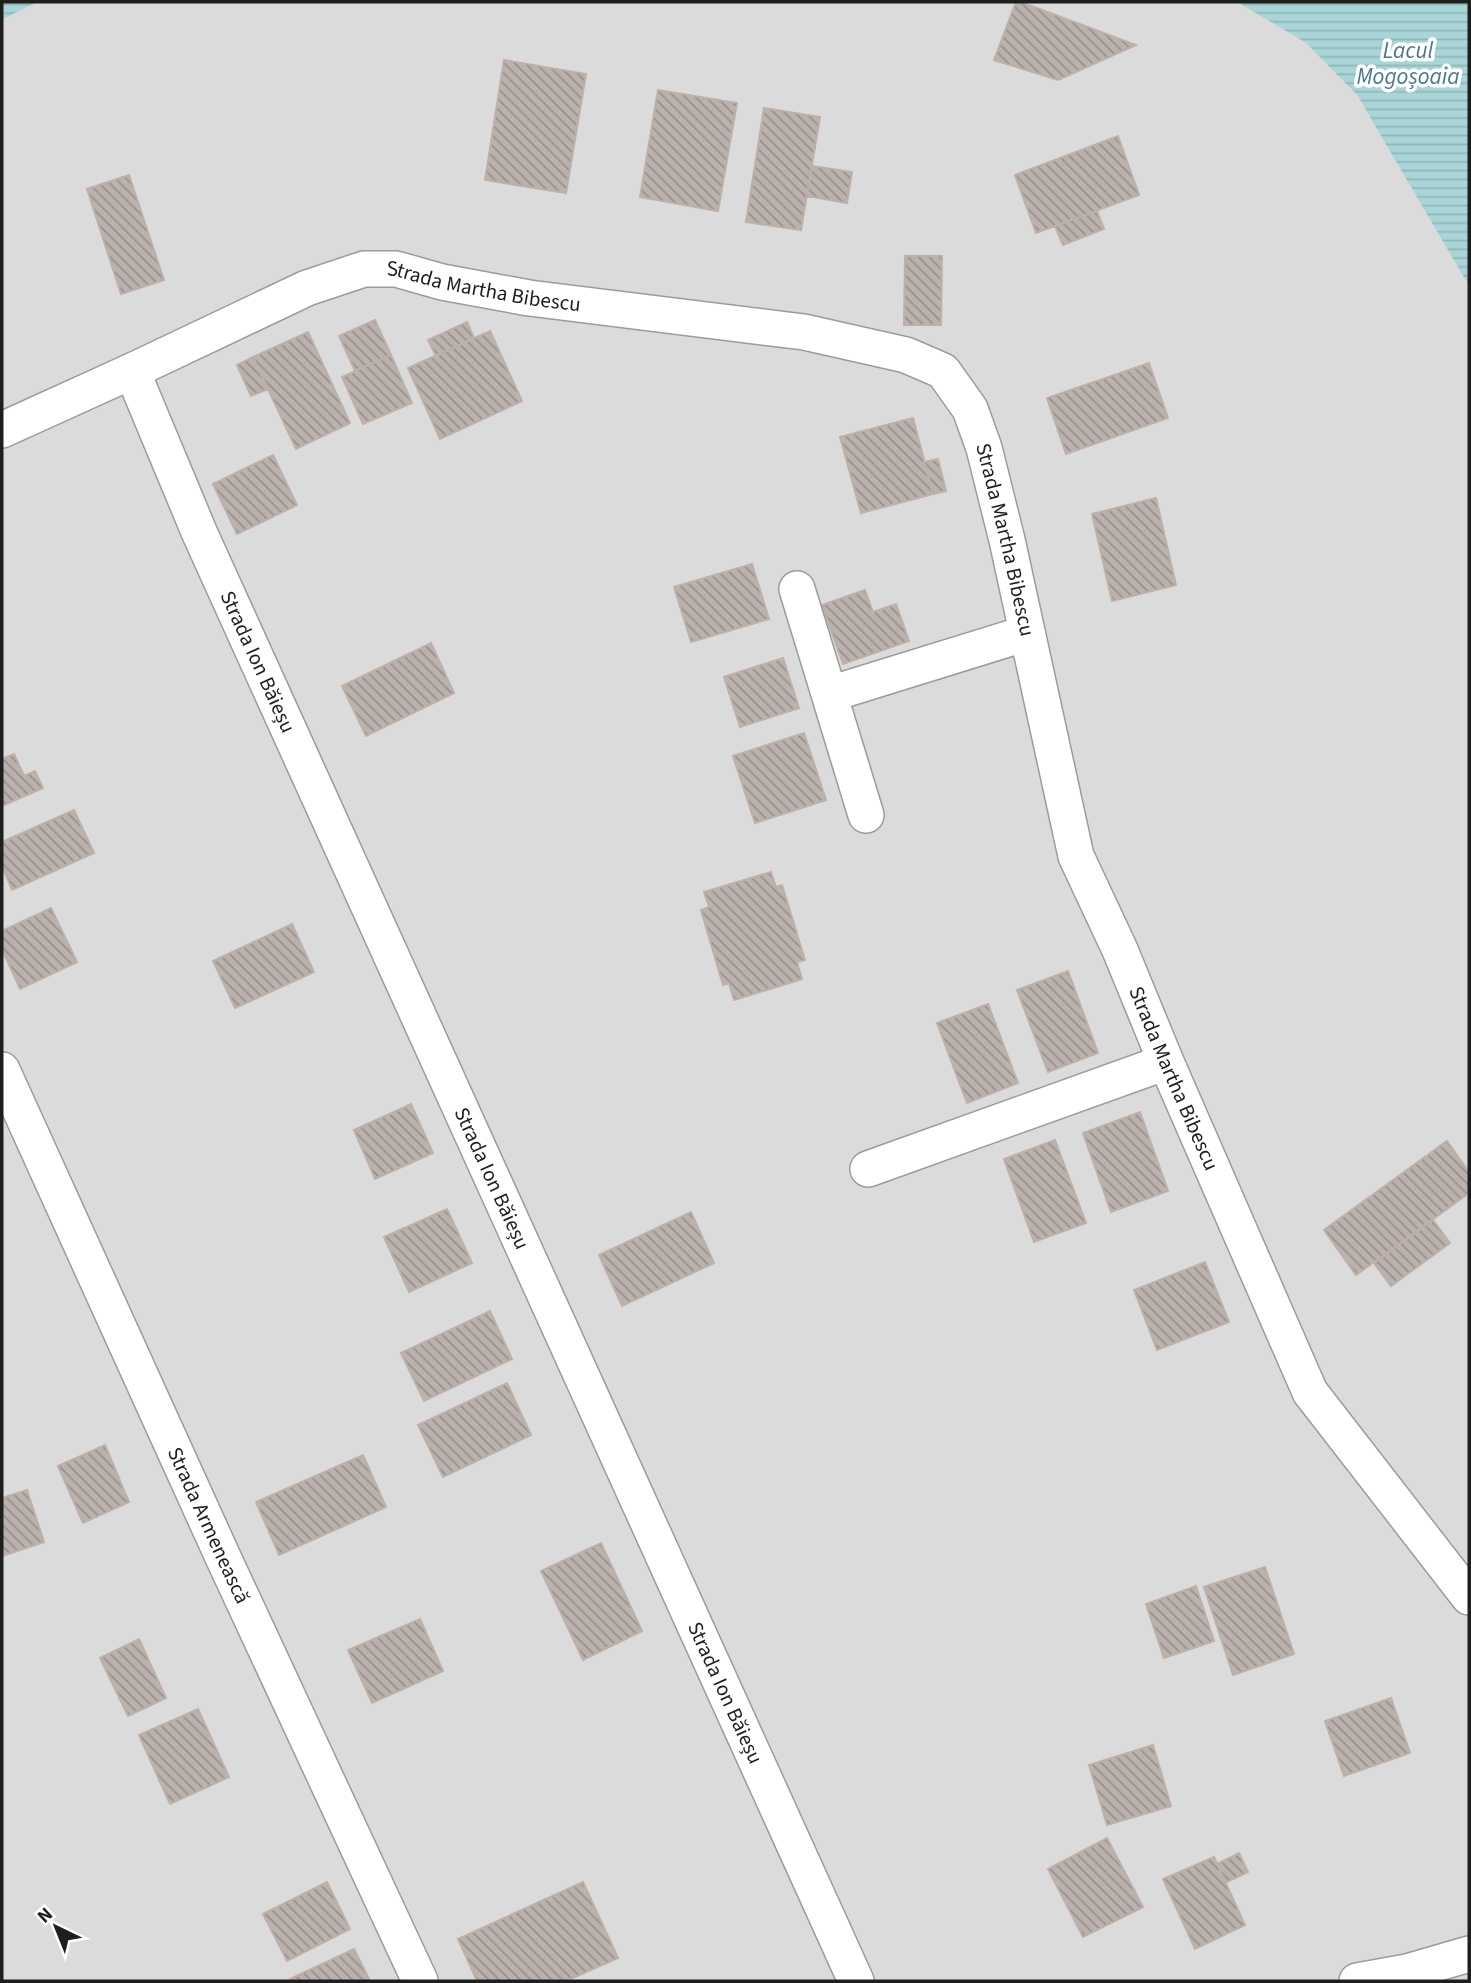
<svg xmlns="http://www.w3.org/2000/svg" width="1471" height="1983" font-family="'Source Sans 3',sans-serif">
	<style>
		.residential { fill: #dcdbdb }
		.water { fill: url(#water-rules) }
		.building { fill: url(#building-back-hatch); stroke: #bfafa9; stroke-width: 2 }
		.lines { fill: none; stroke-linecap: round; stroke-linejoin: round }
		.minor-casing { stroke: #9b9b9b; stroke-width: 38 }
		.minor { stroke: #fff; stroke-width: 35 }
		.labels { text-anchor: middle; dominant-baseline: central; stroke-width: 7; stroke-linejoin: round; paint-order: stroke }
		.street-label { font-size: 21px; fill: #1e1e1e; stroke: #fff }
		.water-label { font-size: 23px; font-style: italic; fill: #487890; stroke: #fff }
	</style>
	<defs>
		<pattern id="water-rules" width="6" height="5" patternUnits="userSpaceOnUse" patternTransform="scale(1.75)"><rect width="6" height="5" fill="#a9d5d8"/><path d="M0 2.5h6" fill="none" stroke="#91b6b9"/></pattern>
		<pattern id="building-back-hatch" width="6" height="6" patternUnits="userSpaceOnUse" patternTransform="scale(1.75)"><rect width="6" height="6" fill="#bbb2ae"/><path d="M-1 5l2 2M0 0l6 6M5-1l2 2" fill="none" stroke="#97908d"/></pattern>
	</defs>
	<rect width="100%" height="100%" fill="#eeeae5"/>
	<path class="residential" d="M 37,2 L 1237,2 L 1306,43 L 1357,95 L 1469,286 L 1469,1981 L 2,1981 L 2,20 Z"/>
	<path class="water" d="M 2,2 L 37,2 L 2,20 Z
		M 1237,2 L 1469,2 L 1469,286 L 1357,95 L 1306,43 Z"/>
	<path class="building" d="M 1016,2 L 1021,2 L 1136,45 L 1058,80 L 994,60 Z
		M 504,60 L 586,74 L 566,193 L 485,180 Z
		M 658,90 L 737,103 L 718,211 L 640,197 Z
		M 764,108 L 820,117 L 801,230 L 746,222 Z
		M 1118,136 L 1139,195 L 1036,233 L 1015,175 Z
		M 812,166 L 852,172 L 847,203 L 807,196 Z
		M 129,175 L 164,280 L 121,294 L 87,189 Z
		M 1097,211 L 1104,229 L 1063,245 L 1055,226 Z
		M 905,256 L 942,256 L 941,325 L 904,325 Z
		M 375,320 L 391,355 L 355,371 L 339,336 Z
		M 467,322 L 474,338 L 436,356 L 428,340 Z
		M 490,331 L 522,401 L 440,439 L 408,368 Z
		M 308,332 L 350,423 L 296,449 L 253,357 Z
		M 391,355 L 412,403 L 363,424 L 342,377 Z
		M 253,357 L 268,389 L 251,396 L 237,365 Z
		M 1149,363 L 1168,418 L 1066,454 L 1047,398 Z
		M 913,418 L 933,494 L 861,513 L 840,437 Z
		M 273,455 L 297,505 L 237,534 L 213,484 Z
		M 938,459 L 946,491 L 933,494 L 924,462 Z
		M 1156,498 L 1176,585 L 1112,601 L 1092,514 Z
		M 752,564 L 769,619 L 691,642 L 674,587 Z
		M 865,590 L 873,612 L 896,604 L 909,641 L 843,664 L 822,605 Z
		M 431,643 L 454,693 L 366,736 L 342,686 Z
		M 783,658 L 799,708 L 740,727 L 724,677 Z
		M 804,733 L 826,800 L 755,823 L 733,756 Z
		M 14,754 L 24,776 L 35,771 L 43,788 L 2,806 L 2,759 Z
		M 74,810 L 94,853 L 12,890 L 2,865 L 2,842 Z
		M 771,872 L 776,887 L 782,885 L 805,960 L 797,962 L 802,979 L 734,1000 L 729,983 L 723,985 L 701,910 L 709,907 L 704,892 Z
		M 51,908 L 77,962 L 20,989 L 2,949 L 2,931 Z
		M 292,924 L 314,972 L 235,1008 L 213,961 Z
		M 1068,971 L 1098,1053 L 1048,1072 L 1017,990 Z
		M 988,1004 L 1018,1083 L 967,1103 L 937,1023 Z
		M 411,1104 L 433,1153 L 375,1179 L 354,1130 Z
		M 1140,1112 L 1168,1191 L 1111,1212 L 1083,1133 Z
		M 1055,1140 L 1086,1223 L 1034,1242 L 1004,1159 Z
		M 1447,1141 L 1469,1172 L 1469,1193 L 1356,1275 L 1324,1230 Z
		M 447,1209 L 472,1263 L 409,1292 L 384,1237 Z
		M 691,1212 L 714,1263 L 622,1306 L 599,1255 Z
		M 1433,1220 L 1450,1243 L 1391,1286 L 1374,1263 Z
		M 1205,1262 L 1229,1322 L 1157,1350 L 1134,1290 Z
		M 490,1311 L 512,1359 L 424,1401 L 401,1353 Z
		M 507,1383 L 531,1435 L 443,1477 L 418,1425 Z
		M 105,1445 L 129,1502 L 83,1523 L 58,1466 Z
		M 363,1455 L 386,1507 L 279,1555 L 256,1502 Z
		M 27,1490 L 44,1542 L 2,1556 L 2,1498 Z
		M 601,1543 L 642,1631 L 583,1660 L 541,1571 Z
		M 1265,1567 L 1294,1654 L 1233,1675 L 1204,1587 Z
		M 1196,1586 L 1214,1641 L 1164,1658 L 1146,1604 Z
		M 420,1619 L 443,1671 L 372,1703 L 348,1650 Z
		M 139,1639 L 166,1698 L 128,1716 L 100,1658 Z
		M 1391,1698 L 1410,1753 L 1344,1776 L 1325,1721 Z
		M 198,1709 L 229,1777 L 170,1804 L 139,1735 Z
		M 1153,1745 L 1171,1806 L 1107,1825 L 1089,1765 Z
		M 1107,1838 L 1143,1907 L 1083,1937 L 1048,1869 Z
		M 1239,1853 L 1248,1872 L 1225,1883 L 1217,1864 Z
		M 1214,1857 L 1245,1925 L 1195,1949 L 1163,1879 Z
		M 327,1882 L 350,1929 L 287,1961 L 263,1914 Z
		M 583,1882 L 618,1958 L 566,1981 L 477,1981 L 458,1939 Z
		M 354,1949 L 370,1981 L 291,1981 L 290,1979 Z"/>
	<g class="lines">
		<g class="minor-casing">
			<g id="minor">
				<path id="s1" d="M 132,371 L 200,534 L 856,1981"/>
				<path id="s2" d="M 2,430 L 132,371 L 307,288 L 364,269 L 396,269 L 442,282 L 529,298 L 804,332 L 906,355 L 943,371 L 970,409 L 984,448 L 1007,540 L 1076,856 L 1120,950 L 1166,1062 L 1310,1392 L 1469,1597"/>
				<path d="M 797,589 L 866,815"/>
				<path d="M 830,694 L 1027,633"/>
				<path id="s3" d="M 2,1070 L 222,1555 L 420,1981"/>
				<path d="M 868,1169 L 1166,1062"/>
				<path d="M 1357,1981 L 1407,1972 L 1469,1954"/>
			</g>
		</g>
		<use href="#minor" class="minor"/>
	</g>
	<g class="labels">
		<g class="street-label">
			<text stroke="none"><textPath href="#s2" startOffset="518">Strada Martha Bibescu</textPath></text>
			<text stroke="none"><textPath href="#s2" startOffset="1169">Strada Martha Bibescu</textPath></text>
			<text stroke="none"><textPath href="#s1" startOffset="317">Strada Ion Băieșu</textPath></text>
			<text stroke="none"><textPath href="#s2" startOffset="1736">Strada Martha Bibescu</textPath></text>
			<text stroke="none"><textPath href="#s1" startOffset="884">Strada Ion Băieșu</textPath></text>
			<text stroke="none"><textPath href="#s3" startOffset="500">Strada Armenească</textPath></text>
			<text stroke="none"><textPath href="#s1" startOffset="1449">Strada Ion Băieșu</textPath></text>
		</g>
		<g class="water-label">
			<text x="1408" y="50">Lacul<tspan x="1408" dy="26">Mogoșoaia</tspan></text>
		</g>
	</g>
	<rect width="1471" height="1983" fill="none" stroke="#1e1e1e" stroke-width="7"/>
	<g transform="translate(56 1927) rotate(317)" stroke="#ffffff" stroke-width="5" paint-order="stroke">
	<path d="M0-5L12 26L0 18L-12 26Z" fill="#1e1e1e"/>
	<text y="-10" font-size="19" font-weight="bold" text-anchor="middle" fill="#1e1e1e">N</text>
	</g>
</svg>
